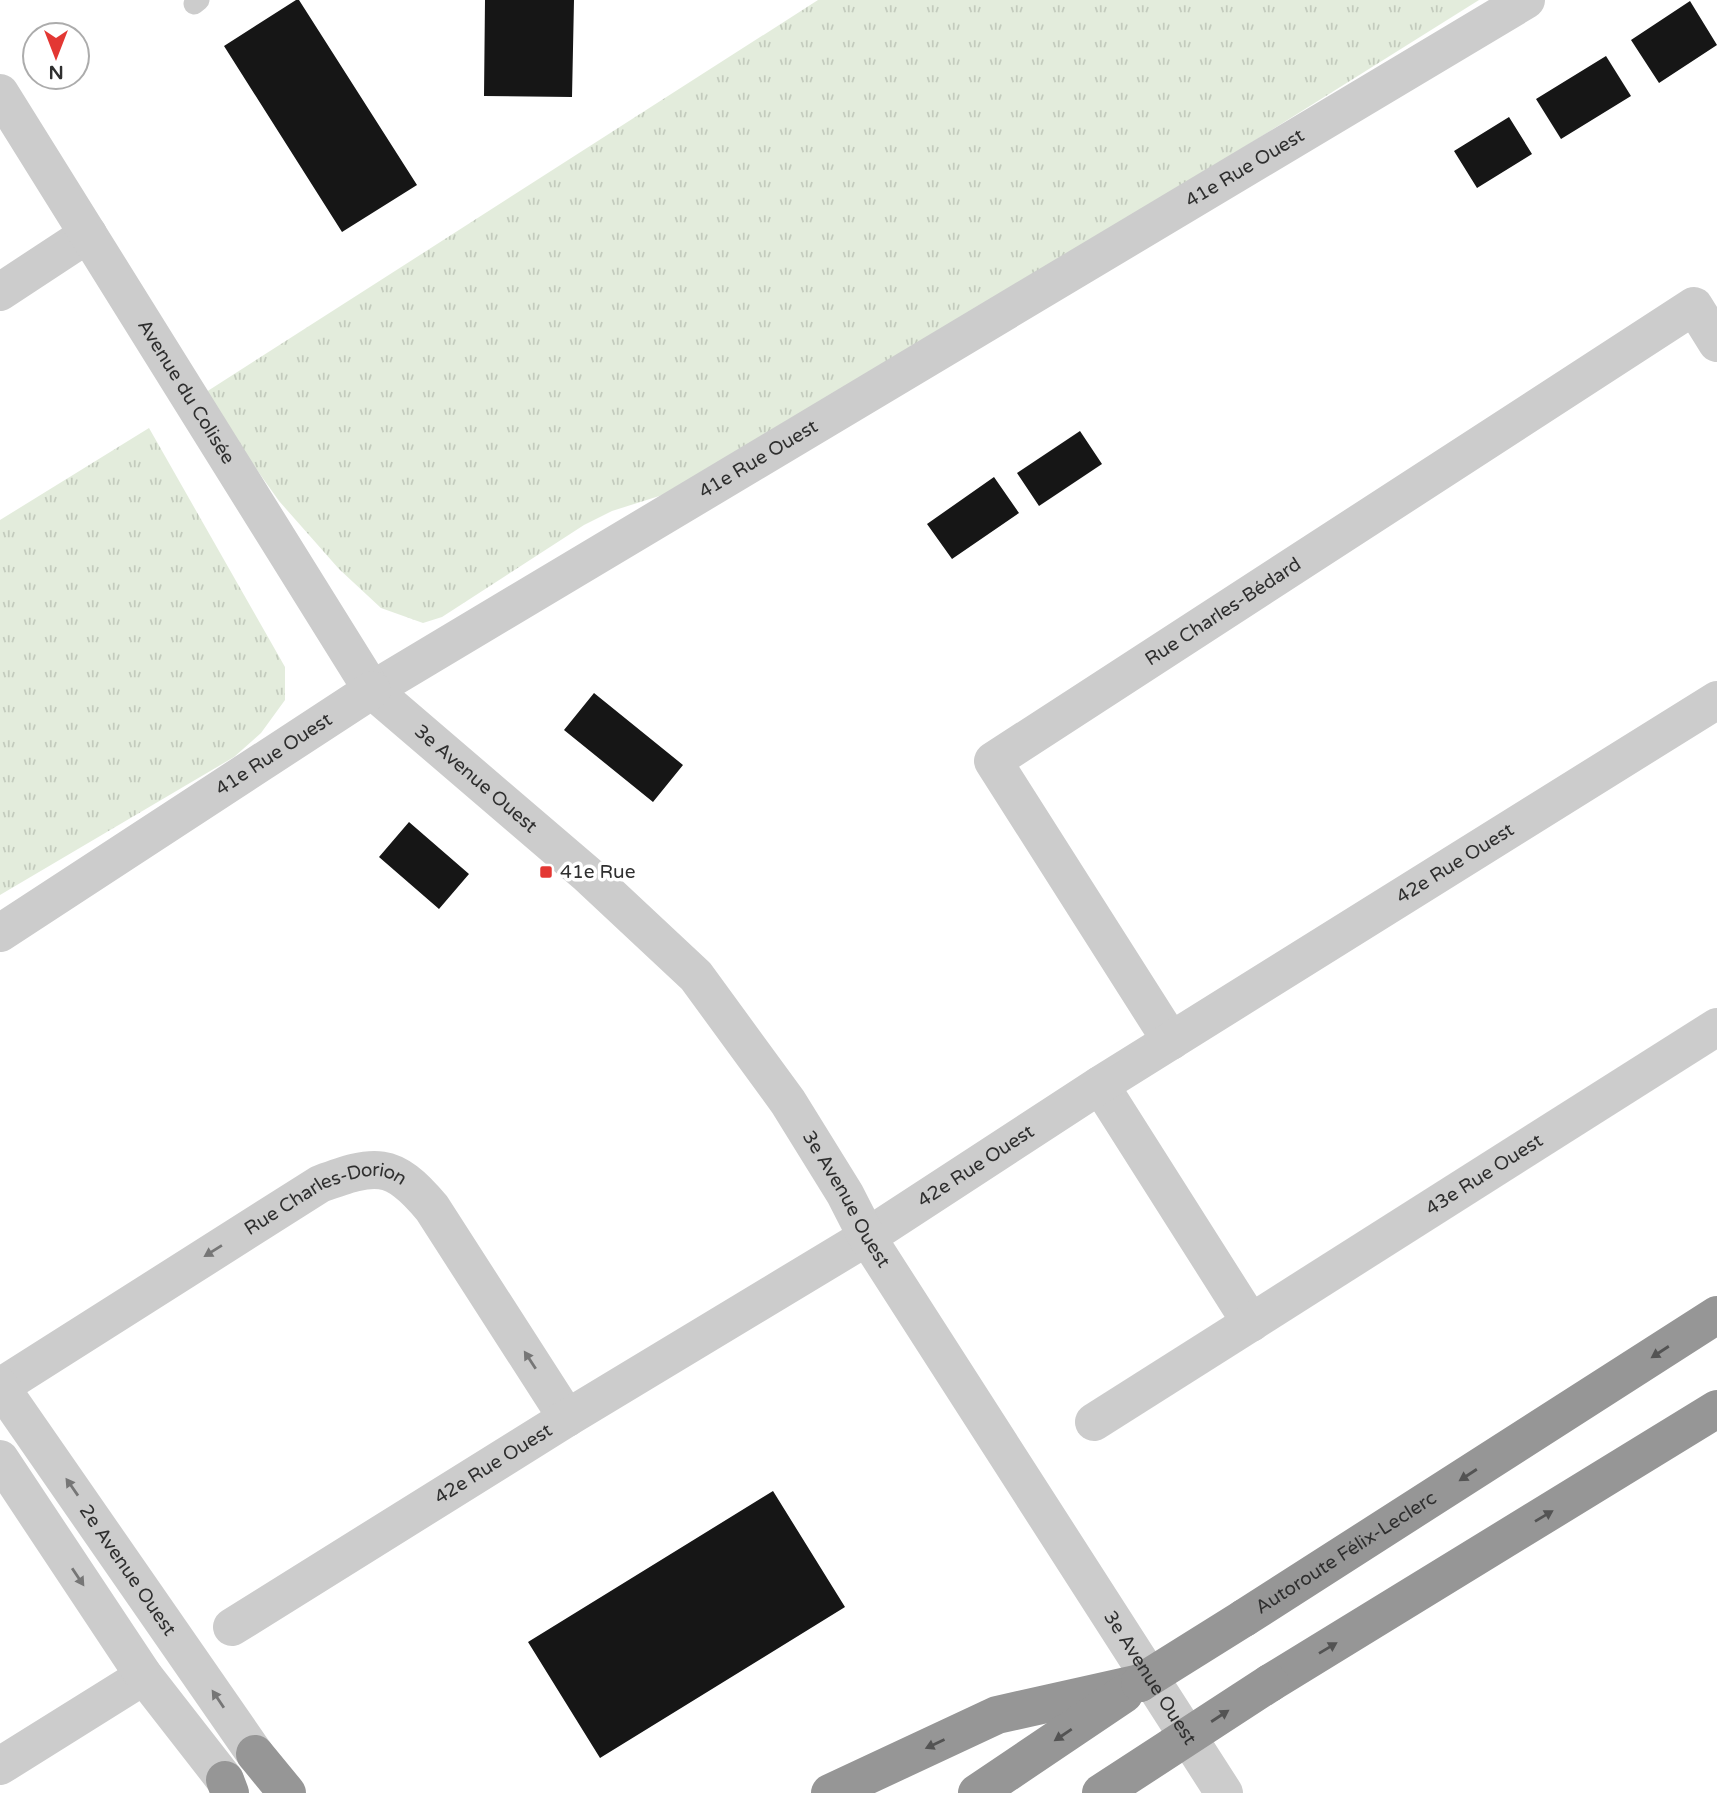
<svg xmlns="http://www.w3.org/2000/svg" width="1717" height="1793" font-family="'Varela Round',sans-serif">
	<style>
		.grass { fill: url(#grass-tufts) }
		.building { fill: #161616 }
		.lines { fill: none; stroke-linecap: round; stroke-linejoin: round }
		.service { stroke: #ccc; stroke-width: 21 }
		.minor { stroke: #ccc; stroke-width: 38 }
		.tertiary { stroke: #ccc; stroke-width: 38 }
		.motorway { stroke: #969696; stroke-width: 38 }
		.motorway-bridge { stroke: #969696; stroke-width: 38 }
		.oneway { fill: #767676 }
		.oneway2 { fill: #535353 }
		.poi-dot { fill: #e33733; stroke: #fff; stroke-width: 2.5 }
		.labels { text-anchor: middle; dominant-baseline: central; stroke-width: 7; stroke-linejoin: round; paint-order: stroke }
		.street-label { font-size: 19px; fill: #2f2f2f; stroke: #fff }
		.poi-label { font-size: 19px; fill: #2f2f2f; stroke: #fff; text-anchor: start }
	</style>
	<defs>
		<pattern id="grass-tufts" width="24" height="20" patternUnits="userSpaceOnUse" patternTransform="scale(1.75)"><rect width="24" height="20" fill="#e3ecdc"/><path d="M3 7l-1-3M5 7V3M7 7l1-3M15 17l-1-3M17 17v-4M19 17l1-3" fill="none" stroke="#c3cbbd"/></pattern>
	</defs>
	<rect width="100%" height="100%" fill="#fff"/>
	<path class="grass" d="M 818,0 L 1479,0 L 716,478 L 612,511 L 584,525 L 442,617 L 423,623 L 381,608 L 339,569 L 279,501 L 203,394 Z
		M 149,428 L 285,667 L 285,700 L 261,733 L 234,757 L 0,895 L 0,520 Z"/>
	<path class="building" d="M 296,0 L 299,0 L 417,185 L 342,232 L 224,46 Z
		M 485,0 L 574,0 L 572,97 L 484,96 Z
		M 1690,1 L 1717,45 L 1659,83 L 1631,40 Z
		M 1606,56 L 1631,96 L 1561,139 L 1536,99 Z
		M 1509,117 L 1532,154 L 1477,188 L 1454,151 Z
		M 1080,431 L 1102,464 L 1039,506 L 1017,473 Z
		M 994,477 L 1019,513 L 952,559 L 927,524 Z
		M 594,693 L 683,765 L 653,802 L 564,730 Z
		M 409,822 L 469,874 L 439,909 L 379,857 Z
		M 773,1491 L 845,1607 L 600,1758 L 528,1642 Z"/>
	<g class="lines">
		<path class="service" d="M 194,4 L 199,0"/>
		<g class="minor">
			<path d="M 0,292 L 88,234"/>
			<path id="s1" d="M 372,690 L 1526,0"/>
			<path id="s2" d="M 1171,1041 L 993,761 L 1694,306 L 1717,343"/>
			<path d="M 1100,1085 L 1251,1323"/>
			<path id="s3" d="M 0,1387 L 320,1184 C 375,1164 392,1160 432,1208 L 567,1418"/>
			<path id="s4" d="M 1094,1422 L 1717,1027"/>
			<path id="s5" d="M 232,1627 L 567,1418 L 867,1237 L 1100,1085 L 1717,700"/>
			<path d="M 0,1766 L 144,1676"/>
		</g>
		<g class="tertiary">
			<path id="s6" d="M 0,93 L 372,690 L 588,875 L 696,976 L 788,1102 L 845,1194 L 867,1237 L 1224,1793"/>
			<path id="s7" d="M 0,933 L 372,690"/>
			<path id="s8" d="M 0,1386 L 255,1754"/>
			<path d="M 0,1459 L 144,1676 L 225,1780"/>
		</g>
		<g class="motorway">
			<path id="s9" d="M 1244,1618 L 1717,1315"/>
			<path d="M 1270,1683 L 1717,1409"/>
			<path d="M 255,1754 L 287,1793"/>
			<path d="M 225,1780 L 230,1793"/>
			<path d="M 830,1793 L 997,1715 L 1140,1683"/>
			<path d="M 977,1793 L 1124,1694"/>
		</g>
		<path class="motorway-bridge" d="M 1140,1683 L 1244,1618
			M 1101,1793 L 1270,1683"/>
	</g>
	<defs><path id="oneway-solid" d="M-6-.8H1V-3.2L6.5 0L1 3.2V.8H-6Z" transform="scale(1.75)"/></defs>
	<g class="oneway">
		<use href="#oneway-solid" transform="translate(213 1251) rotate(148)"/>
		<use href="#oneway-solid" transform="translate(530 1360) rotate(-123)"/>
		<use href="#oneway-solid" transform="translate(72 1487) rotate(-125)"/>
		<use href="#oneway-solid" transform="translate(78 1577) rotate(56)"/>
		<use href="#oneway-solid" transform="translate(218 1699) rotate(-124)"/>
	</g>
	<g class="oneway2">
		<use href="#oneway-solid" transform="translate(1660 1352) rotate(147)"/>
		<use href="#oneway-solid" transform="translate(1468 1475) rotate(147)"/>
		<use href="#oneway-solid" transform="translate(1544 1516) rotate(-31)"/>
		<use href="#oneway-solid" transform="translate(1328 1648) rotate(-31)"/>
		<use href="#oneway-solid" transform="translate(1220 1716) rotate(-33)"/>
		<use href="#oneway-solid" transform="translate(1063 1735) rotate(146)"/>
		<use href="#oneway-solid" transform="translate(935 1744) rotate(155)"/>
	</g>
	<rect class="poi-dot" x="539" y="865" width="14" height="14" rx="3.5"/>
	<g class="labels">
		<g class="street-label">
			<text stroke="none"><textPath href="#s1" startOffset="1017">41e Rue Ouest</textPath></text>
			<text stroke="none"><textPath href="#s6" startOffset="352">Avenue du Colisée</textPath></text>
			<text stroke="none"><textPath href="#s1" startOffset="450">41e Rue Ouest</textPath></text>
			<text stroke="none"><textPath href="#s2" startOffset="606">Rue Charles-Bédard</textPath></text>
			<text stroke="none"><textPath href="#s7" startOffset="327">41e Rue Ouest</textPath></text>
			<text stroke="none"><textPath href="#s6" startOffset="840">3e Avenue Ouest</textPath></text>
			<text stroke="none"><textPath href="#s5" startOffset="1442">42e Rue Ouest</textPath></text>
			<text stroke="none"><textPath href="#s5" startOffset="875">42e Rue Ouest</textPath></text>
			<text stroke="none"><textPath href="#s4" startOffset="462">43e Rue Ouest</textPath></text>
			<text stroke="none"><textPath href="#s6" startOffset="1405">3e Avenue Ouest</textPath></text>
			<text stroke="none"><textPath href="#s3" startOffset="380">Rue Charles-Dorion</textPath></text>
			<text stroke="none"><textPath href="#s5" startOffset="308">42e Rue Ouest</textPath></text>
			<text stroke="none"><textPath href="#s9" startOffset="121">Autoroute Félix-Leclerc</textPath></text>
			<text stroke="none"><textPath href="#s8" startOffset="224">2e Avenue Ouest</textPath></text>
			<text stroke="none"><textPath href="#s6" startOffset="1972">3e Avenue Ouest</textPath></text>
		</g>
		<g class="poi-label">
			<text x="560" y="872">41e Rue</text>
		</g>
	</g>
	<g transform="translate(56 56) rotate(180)"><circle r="33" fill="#ffffff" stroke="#acacac" stroke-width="2"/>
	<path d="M0-5L12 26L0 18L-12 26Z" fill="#e33733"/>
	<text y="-10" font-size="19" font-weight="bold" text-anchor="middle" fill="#2f2f2f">N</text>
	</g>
</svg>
